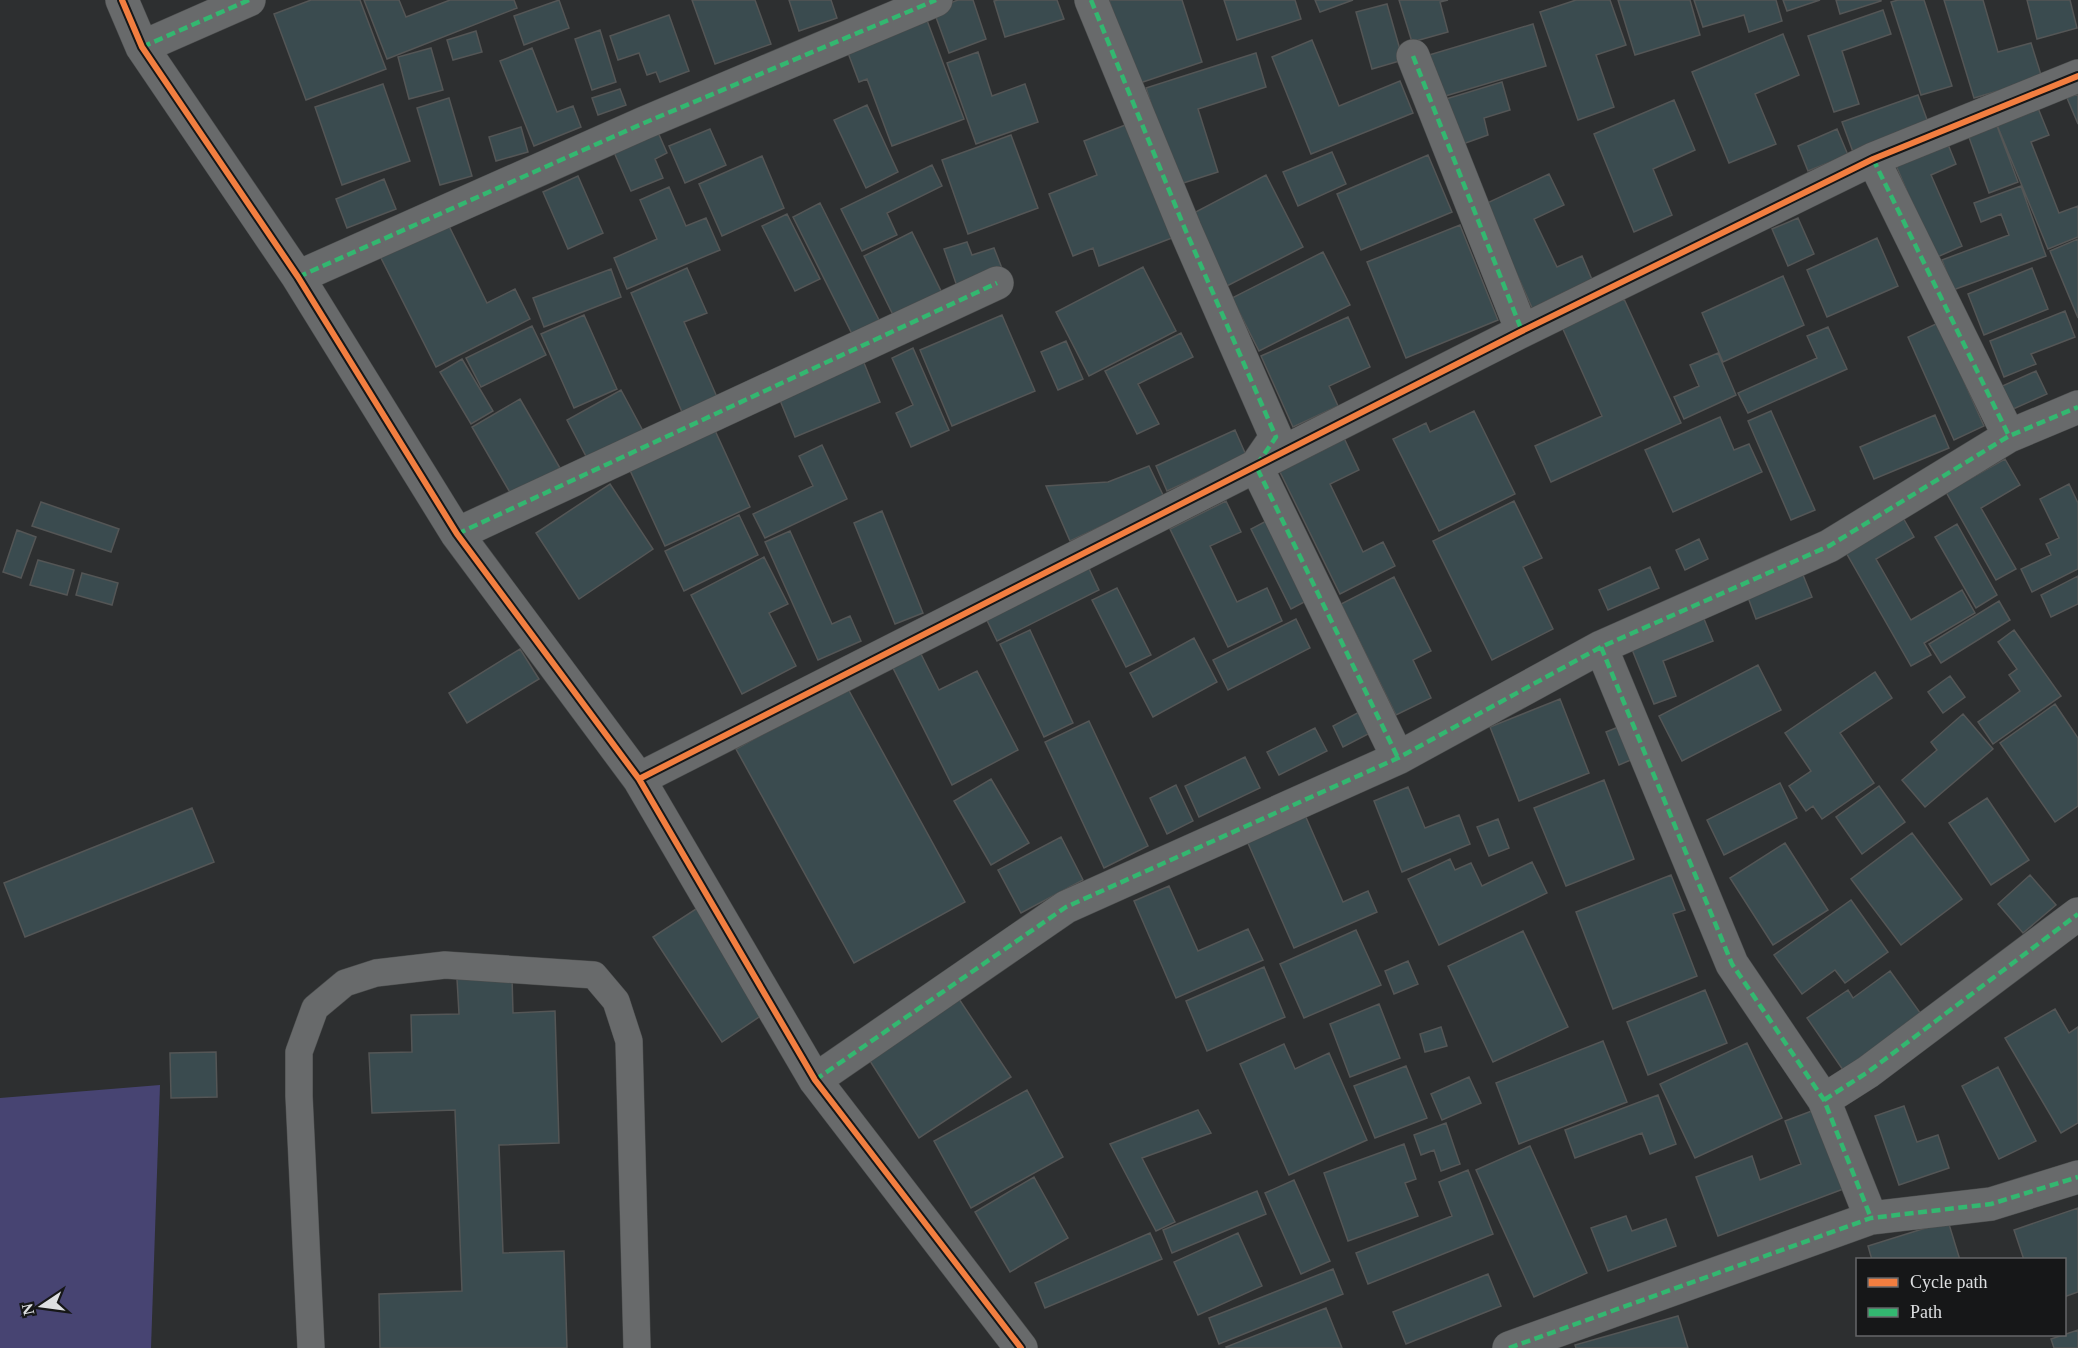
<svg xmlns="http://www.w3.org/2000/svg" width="2078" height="1348" font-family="Georgia,serif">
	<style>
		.green { fill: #474472 }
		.building { fill: #3a4b4f; stroke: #545656; stroke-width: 1.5 }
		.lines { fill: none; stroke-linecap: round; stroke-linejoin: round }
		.service-casing { stroke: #4a4c4c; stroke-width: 28 }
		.minor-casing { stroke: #4a4c4c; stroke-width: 34 }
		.service { stroke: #686a6b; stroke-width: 27 }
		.minor { stroke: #686a6b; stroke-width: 33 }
		.quiet { stroke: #33b770; stroke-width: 4.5; stroke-dasharray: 9 4.5; stroke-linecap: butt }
		.cycleway-casing { stroke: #161718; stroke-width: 10 }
		.cycleway { stroke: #f27e40; stroke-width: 6 }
	</style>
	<rect width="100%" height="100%" fill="#2d2f30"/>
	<path class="green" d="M 160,1085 L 151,1348 L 0,1348 L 0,1098 Z"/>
	<path class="building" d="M 311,0 L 360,0 L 386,69 L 306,100 L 274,14 Z
		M 364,0 L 399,0 L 406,17 L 450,0 L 514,0 L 517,8 L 387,59 Z
		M 559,0 L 569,28 L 524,45 L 514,16 Z
		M 692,0 L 755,0 L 771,44 L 715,64 Z
		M 789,0 L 831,0 L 837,18 L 799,31 Z
		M 958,0 L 973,0 L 986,39 L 949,53 L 933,9 Z
		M 998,0 L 1057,0 L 1064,19 L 1005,37 L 994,1 Z
		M 1109,0 L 1182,0 L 1202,62 L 1137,84 Z
		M 1224,0 L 1295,0 L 1301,19 L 1237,40 Z
		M 1315,0 L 1353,0 L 1320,12 Z
		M 1399,0 L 1448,0 L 1440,2 L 1448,32 L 1412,42 Z
		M 1576,0 L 1610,0 L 1626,45 L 1596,55 L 1614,107 L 1578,120 L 1540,12 Z
		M 1618,0 L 1690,0 L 1700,35 L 1635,55 Z
		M 1694,0 L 1776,0 L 1782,21 L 1749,32 L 1744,15 L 1703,27 Z
		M 1783,0 L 1820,0 L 1787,11 Z
		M 1836,0 L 1881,0 L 1881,1 L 1840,14 Z
		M 1898,0 L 1924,0 L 1952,86 L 1921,95 L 1891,2 Z
		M 1944,0 L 1983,0 L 1998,52 L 2031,43 L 2042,78 L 1974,98 Z
		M 2027,0 L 2070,0 L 2077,28 L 2037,39 Z
		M 1387,4 L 1403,60 L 1372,69 L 1356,12 Z
		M 1883,10 L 1891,34 L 1842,51 L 1859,104 L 1834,112 L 1808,36 Z
		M 669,15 L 689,71 L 660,82 L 656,72 L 647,75 L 639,53 L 618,60 L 610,36 Z
		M 925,15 L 964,119 L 892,146 L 867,79 L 859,82 L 845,45 Z
		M 1533,24 L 1546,66 L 1442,97 L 1429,55 Z
		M 600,30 L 616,82 L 592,90 L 575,39 Z
		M 476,31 L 482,52 L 453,60 L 447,40 Z
		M 1783,34 L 1799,75 L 1755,94 L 1776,144 L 1729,163 L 1692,72 Z
		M 1312,40 L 1339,106 L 1400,81 L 1413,113 L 1311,154 L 1272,57 Z
		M 431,48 L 443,90 L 409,99 L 398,57 Z
		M 532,48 L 557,112 L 573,106 L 581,127 L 534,146 L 500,61 Z
		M 978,52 L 992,96 L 1025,84 L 1038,122 L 976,144 L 947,63 Z
		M 1256,53 L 1266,87 L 1198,109 L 1218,172 L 1177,185 L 1146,88 Z
		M 1502,82 L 1510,110 L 1484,118 L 1488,135 L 1460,145 L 1446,99 Z
		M 383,84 L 410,161 L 342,185 L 315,107 Z
		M 620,89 L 626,105 L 598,115 L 592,98 Z
		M 2078,94 L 2078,124 L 2067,98 Z
		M 1918,95 L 1929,125 L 1853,152 L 1842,122 Z
		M 449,98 L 472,176 L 440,185 L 417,108 Z
		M 1674,100 L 1695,150 L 1653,169 L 1672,215 L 1634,232 L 1594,134 Z
		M 867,105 L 898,172 L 866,188 L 834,120 Z
		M 2038,108 L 2049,135 L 2031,142 L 2059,213 L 2078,206 L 2078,237 L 2048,249 L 1997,125 Z
		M 1994,118 L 2018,182 L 1989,193 L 1966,129 Z
		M 1133,122 L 1177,236 L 1099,266 L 1093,248 L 1073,256 L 1049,194 L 1097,175 L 1084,141 Z
		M 521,127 L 528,152 L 496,161 L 489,137 Z
		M 710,129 L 726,165 L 685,183 L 669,146 Z
		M 1837,129 L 1848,155 L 1808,171 L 1798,146 Z
		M 657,130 L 667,153 L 655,159 L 663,178 L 631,191 L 613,150 Z
		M 1011,135 L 1038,208 L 968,234 L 942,160 Z
		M 1947,142 L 1956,164 L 1931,175 L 1962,246 L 1935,258 L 1895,163 Z
		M 1332,152 L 1346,184 L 1298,206 L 1283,172 Z
		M 1428,155 L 1452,212 L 1361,250 L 1337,194 Z
		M 762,156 L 784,208 L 722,236 L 699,184 Z
		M 932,165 L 942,186 L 887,213 L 897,235 L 862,251 L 841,209 Z
		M 1549,174 L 1564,205 L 1534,219 L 1557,267 L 1582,256 L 1593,282 L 1533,310 L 1485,204 Z
		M 1266,175 L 1303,247 L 1225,287 L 1188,216 Z
		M 578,176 L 603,233 L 568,249 L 543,192 Z
		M 384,179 L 396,209 L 347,228 L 336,199 Z
		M 2021,186 L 2046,256 L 1953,290 L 1942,260 L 2009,235 L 2001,214 L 1981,222 L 1974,203 Z
		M 669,187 L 686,226 L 706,218 L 720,250 L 627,289 L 614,258 L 657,239 L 640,200 Z
		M 820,203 L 879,320 L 852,334 L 793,217 Z
		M 787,214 L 820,279 L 795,291 L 762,226 Z
		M 1798,218 L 1814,254 L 1788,266 L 1772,229 Z
		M 447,222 L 487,303 L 515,289 L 530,319 L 436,367 L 380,256 Z
		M 1460,225 L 1498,320 L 1406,358 L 1367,262 Z
		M 912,232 L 944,297 L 896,321 L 864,256 Z
		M 1877,238 L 1898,286 L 1827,317 L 1807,270 Z
		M 2078,239 L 2078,318 L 2050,251 Z
		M 967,242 L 972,255 L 994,248 L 1005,276 L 959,292 L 944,249 Z
		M 1323,252 L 1350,305 L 1259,351 L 1232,298 Z
		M 1143,267 L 1176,331 L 1089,376 L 1056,312 Z
		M 687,268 L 707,313 L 684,322 L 717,397 L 682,412 L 631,293 Z
		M 2032,268 L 2048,309 L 1984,335 L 1968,294 Z
		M 611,269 L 621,297 L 544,327 L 533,298 Z
		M 1783,276 L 1804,325 L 1723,362 L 1702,313 Z
		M 1624,299 L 1681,423 L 1551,482 L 1535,446 L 1602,416 L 1562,327 Z
		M 2065,311 L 2075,337 L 2031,354 L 2036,364 L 2004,377 L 1990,341 Z
		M 584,315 L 617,389 L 574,408 L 541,334 Z
		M 1002,315 L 1035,391 L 952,426 L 920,350 Z
		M 1348,317 L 1370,367 L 1329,386 L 1338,406 L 1293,427 L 1261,356 Z
		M 1938,323 L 1984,426 L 1954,440 L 1908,337 Z
		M 532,326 L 546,355 L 481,387 L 466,358 Z
		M 1828,327 L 1847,369 L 1748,413 L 1738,393 L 1817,358 L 1807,336 Z
		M 1181,333 L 1193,357 L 1138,384 L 1159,424 L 1137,434 L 1105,371 Z
		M 1066,341 L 1083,379 L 1058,390 L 1041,352 Z
		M 913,348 L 949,430 L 911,447 L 896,413 L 913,405 L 892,358 Z
		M 1718,353 L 1736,395 L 1684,419 L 1674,397 L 1699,386 L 1690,365 Z
		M 862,358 L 880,402 L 795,437 L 777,393 Z
		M 462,359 L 493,411 L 471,424 L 440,372 Z
		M 2036,371 L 2047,394 L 2011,410 L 2000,387 Z
		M 621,390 L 643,431 L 588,460 L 567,420 Z
		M 520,399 L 560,468 L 512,496 L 472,427 Z
		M 1474,411 L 1515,494 L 1439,531 L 1393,439 L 1426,423 L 1430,432 Z
		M 1771,411 L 1815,510 L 1791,520 L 1748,421 Z
		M 1935,415 L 1949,448 L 1874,479 L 1860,447 Z
		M 1720,417 L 1734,450 L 1749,444 L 1762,472 L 1673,512 L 1645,450 Z
		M 713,426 L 750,507 L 665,546 L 628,466 Z
		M 1235,430 L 1246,455 L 1167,491 L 1156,466 Z
		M 1344,438 L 1359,470 L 1330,484 L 1363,552 L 1383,542 L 1395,566 L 1340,594 L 1279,470 Z
		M 822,445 L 847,499 L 765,538 L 753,514 L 813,486 L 799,456 Z
		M 2005,459 L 2020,485 L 1981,508 L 2016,569 L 1996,580 L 1946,492 Z
		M 1149,466 L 1164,497 L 1070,541 L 1046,486 L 1108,482 Z
		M 610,484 L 653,549 L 579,599 L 536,533 Z
		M 2069,484 L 2078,503 L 2078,569 L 2032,592 L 2021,569 L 2051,555 L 2046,544 L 2059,538 L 2040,499 Z
		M 1226,501 L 1241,532 L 1210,546 L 1237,602 L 1267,588 L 1282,621 L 1228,647 L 1170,529 Z
		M 1514,501 L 1542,558 L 1523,567 L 1553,629 L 1492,660 L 1433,541 Z
		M 41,502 L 119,529 L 111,552 L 32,526 Z
		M 882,511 L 923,613 L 895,624 L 854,523 Z
		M 739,515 L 758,555 L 684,591 L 665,551 Z
		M 1902,516 L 1914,537 L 1876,559 L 1911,620 L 1962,590 L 1975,613 L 1924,643 L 1931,655 L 1911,666 L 1844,549 Z
		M 1270,519 L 1310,599 L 1291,609 L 1251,529 Z
		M 1957,524 L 1997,595 L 1976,608 L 1935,537 Z
		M 17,530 L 36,537 L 21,578 L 3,572 Z
		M 790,531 L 832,624 L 850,616 L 861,641 L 818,660 L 765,542 Z
		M 1699,539 L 1708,559 L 1685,570 L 1676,550 Z
		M 764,557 L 788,604 L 769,613 L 796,666 L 742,694 L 691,595 Z
		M 38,560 L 74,570 L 67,595 L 30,585 Z
		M 1085,560 L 1099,590 L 997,641 L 982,610 Z
		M 1650,567 L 1659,588 L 1608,610 L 1599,590 Z
		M 1801,570 L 1812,597 L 1756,619 L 1746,592 Z
		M 82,573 L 118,583 L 112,605 L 76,595 Z
		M 2078,576 L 2078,604 L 2051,617 L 2041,595 Z
		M 1394,577 L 1431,651 L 1413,660 L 1431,698 L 1396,715 L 1341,604 Z
		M 1117,588 L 1151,655 L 1126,667 L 1092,600 Z
		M 1999,601 L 2010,620 L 1941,663 L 1929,644 Z
		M 1702,614 L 1713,641 L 1663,661 L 1676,696 L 1654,704 L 1629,642 Z
		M 1296,619 L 1310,648 L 1228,690 L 1213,660 Z
		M 1030,630 L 1073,723 L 1044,737 L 1000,644 Z
		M 2014,630 L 2061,696 L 1993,744 L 1978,722 L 2020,691 L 2009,675 L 2017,669 L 1998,642 Z
		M 1194,638 L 1217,682 L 1153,717 L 1130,673 Z
		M 520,649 L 539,679 L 467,723 L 449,693 Z
		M 919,650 L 939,690 L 977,671 L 1018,750 L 952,785 L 891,664 Z
		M 1758,665 L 1781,710 L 1682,761 L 1659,716 Z
		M 1875,672 L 1892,698 L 1840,733 L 1874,783 L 1822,819 L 1813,806 L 1806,811 L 1789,786 L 1811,771 L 1785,733 Z
		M 1950,676 L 1965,697 L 1943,713 L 1928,692 Z
		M 847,687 L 965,902 L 854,963 L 736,749 Z
		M 1560,699 L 1589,773 L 1519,801 L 1490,727 Z
		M 2055,704 L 2078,738 L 2078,806 L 2055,822 L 2000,743 Z
		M 1363,710 L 1374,731 L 1343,747 L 1333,726 Z
		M 1963,714 L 1993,749 L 1925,807 L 1902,780 L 1937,750 L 1931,742 Z
		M 1089,721 L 1148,846 L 1104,868 L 1045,742 Z
		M 1628,723 L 1640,756 L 1619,765 L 1606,732 Z
		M 1315,728 L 1327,751 L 1279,775 L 1267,752 Z
		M 1245,757 L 1260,788 L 1199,817 L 1185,786 Z
		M 991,779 L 1029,843 L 991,865 L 954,801 Z
		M 1604,780 L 1634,859 L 1566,886 L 1534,808 Z
		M 1780,783 L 1797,818 L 1724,855 L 1707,820 Z
		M 1176,785 L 1193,821 L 1167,834 L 1150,798 Z
		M 1879,786 L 1905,822 L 1862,854 L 1836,817 Z
		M 1408,787 L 1425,828 L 1459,815 L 1470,844 L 1402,872 L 1374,801 Z
		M 1987,798 L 2029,860 L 1991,885 L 1949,823 Z
		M 192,808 L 214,862 L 25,937 L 4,883 Z
		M 1305,815 L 1343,902 L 1368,891 L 1377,912 L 1294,948 L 1247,841 Z
		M 1498,819 L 1509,848 L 1489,856 L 1477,827 Z
		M 1912,833 L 1962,899 L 1901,945 L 1851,879 Z
		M 1061,837 L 1083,880 L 1021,913 L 998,870 Z
		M 1785,843 L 1828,910 L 1773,945 L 1730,878 Z
		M 1450,859 L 1455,870 L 1471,863 L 1482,886 L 1532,862 L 1547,893 L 1439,945 L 1408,879 Z
		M 1671,875 L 1685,910 L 1673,914 L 1697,976 L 1613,1009 L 1576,912 Z
		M 2030,875 L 2056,905 L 2023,933 L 1998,904 Z
		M 1169,886 L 1198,951 L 1248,929 L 1263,960 L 1176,998 L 1134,901 Z
		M 1851,900 L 1888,952 L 1845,983 L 1835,970 L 1802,994 L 1774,955 Z
		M 702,905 L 771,1009 L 722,1042 L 653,937 Z
		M 1356,930 L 1381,985 L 1304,1018 L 1280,964 Z
		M 1523,931 L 1568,1027 L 1493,1062 L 1448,966 Z
		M 1408,961 L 1418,984 L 1394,994 L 1385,971 Z
		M 1264,967 L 1285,1017 L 1207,1051 L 1186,1001 Z
		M 1890,971 L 1921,1014 L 1843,1070 L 1807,1018 L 1848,990 L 1853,998 Z
		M 512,977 L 513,1013 L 555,1011 L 559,1143 L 499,1145 L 503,1253 L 564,1251 L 567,1348 L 380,1348 L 379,1294 L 462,1291 L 455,1110 L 372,1113 L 369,1053 L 412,1052 L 411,1015 L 459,1014 L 457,979 Z
		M 953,990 L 1011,1077 L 919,1138 L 863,1050 Z
		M 1705,990 L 1727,1043 L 1648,1075 L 1627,1022 Z
		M 1379,1004 L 1400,1058 L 1350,1077 L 1330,1024 Z
		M 2055,1009 L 2069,1033 L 2078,1027 L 2078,1123 L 2061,1133 L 2005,1038 Z
		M 1441,1027 L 1447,1046 L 1425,1052 L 1420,1034 Z
		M 1603,1041 L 1627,1102 L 1519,1144 L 1496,1083 Z
		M 1747,1043 L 1782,1118 L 1695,1158 L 1660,1084 Z
		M 1284,1044 L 1295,1069 L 1329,1053 L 1367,1140 L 1289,1175 L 1240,1064 Z
		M 216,1052 L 217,1097 L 171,1098 L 170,1053 Z
		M 1406,1066 L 1427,1118 L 1375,1138 L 1354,1086 Z
		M 1998,1067 L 2036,1141 L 1999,1159 L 1962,1086 Z
		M 1469,1077 L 1481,1103 L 1442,1120 L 1431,1094 Z
		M 1027,1090 L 1063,1157 L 971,1208 L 934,1141 Z
		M 1658,1095 L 1676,1144 L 1650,1154 L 1642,1133 L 1575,1158 L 1565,1130 Z
		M 1904,1106 L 1917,1142 L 1938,1135 L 1949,1168 L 1899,1185 L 1875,1116 Z
		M 1817,1109 L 1846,1188 L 1718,1236 L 1696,1177 L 1752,1156 L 1760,1180 L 1801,1164 L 1785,1121 Z
		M 1198,1110 L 1211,1133 L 1142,1158 L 1175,1222 L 1156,1231 L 1110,1144 Z
		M 1446,1123 L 1460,1164 L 1441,1171 L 1434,1150 L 1421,1155 L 1414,1135 Z
		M 1404,1144 L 1416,1179 L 1405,1183 L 1418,1216 L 1348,1241 L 1324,1173 Z
		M 1530,1146 L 1587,1273 L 1534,1297 L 1476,1170 Z
		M 1468,1170 L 1493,1234 L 1368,1284 L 1356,1253 L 1452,1216 L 1439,1182 Z
		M 1034,1177 L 1068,1238 L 1010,1272 L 975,1212 Z
		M 1294,1180 L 1330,1261 L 1301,1274 L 1265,1193 Z
		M 1257,1191 L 1266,1214 L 1172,1253 L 1163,1230 Z
		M 2078,1208 L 2078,1292 L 2064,1297 L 2064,1260 L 2024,1260 L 2014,1230 Z
		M 1626,1216 L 1632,1231 L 1666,1219 L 1676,1246 L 1608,1271 L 1591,1228 Z
		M 1948,1221 L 1960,1260 L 1872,1260 L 1868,1246 Z
		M 1150,1233 L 1162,1259 L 1045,1308 L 1035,1283 Z
		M 1238,1233 L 1262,1286 L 1198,1315 L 1174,1262 Z
		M 1333,1269 L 1343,1294 L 1219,1344 L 1209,1318 Z
		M 1488,1274 L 1501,1306 L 1406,1344 L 1393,1312 Z
		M 1326,1308 L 1342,1348 L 1227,1348 L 1226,1347 Z
		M 1678,1316 L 1688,1348 L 1576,1348 L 1575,1345 Z
		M 2078,1330 L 2078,1348 L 2054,1348 L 2051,1339 Z"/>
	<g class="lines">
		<g class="service-casing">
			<path id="service" d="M 311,1348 L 299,1096 L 299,1052 L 315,1008 L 345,983 L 376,973 L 445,965 L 594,975 L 616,1001 L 629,1041 L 637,1348"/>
		</g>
		<g class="minor-casing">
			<path id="minor" d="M 122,0 L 142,47 L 298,277 L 457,534 L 639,779 L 815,1080 L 1021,1348
				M 1091,0 L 1185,229 L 1276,437 L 1256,466 L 1398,758
				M 142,47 L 249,0
				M 1413,56 L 1522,331
				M 1873,159 L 2009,436
				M 298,277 L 644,123 L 936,0
				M 457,534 L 997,283
				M 1601,647 L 1732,964 L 1824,1100 L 1871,1218
				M 639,779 L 1522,331 L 1873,159 L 2078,76
				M 815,1080 L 1066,907 L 1398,758 L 1601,647 L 1829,546 L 2009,436 L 2078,407
				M 1824,1100 L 1868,1072 L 2078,914
				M 1509,1348 L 1871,1218 L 1991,1204 L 2078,1177"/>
		</g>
		<use href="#service" class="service"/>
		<use href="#minor" class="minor"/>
		<path class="quiet" d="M 1091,0 L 1185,229 L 1276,437 L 1256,466 L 1398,758
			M 142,47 L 249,0
			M 1413,56 L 1522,331
			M 1873,159 L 2009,436
			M 298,277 L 644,123 L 936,0
			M 457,534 L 997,283
			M 1601,647 L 1732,964 L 1824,1100 L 1871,1218
			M 815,1080 L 1066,907 L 1398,758 L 1601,647 L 1829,546 L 2009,436 L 2078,407
			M 1824,1100 L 1868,1072 L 2078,914
			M 1509,1348 L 1871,1218 L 1991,1204 L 2078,1177"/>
		<g class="cycleway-casing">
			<path id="cycleway" d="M 122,0 L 142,47 L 298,277 L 457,534 L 639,779 L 815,1080 L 1021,1348
				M 639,779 L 1522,331 L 1873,159 L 2078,76"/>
		</g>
		<use href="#cycleway" class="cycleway"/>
	</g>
	<rect x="1856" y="1258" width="210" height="78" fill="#161718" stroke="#666768" stroke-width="1.5"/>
	<rect x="1868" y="1278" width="30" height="9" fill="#f27e40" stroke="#666768" stroke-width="1.5"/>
	<text x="1910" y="1288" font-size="18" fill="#dddfe1">Cycle path</text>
	<rect x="1868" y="1308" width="30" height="9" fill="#33b770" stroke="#666768" stroke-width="1.5"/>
	<text x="1910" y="1318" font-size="18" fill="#dddfe1">Path</text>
	<g transform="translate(42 1306) rotate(257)" stroke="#161718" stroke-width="4.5" paint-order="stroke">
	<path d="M0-4.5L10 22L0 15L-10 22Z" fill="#dddfe1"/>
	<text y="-9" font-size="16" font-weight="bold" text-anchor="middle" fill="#dddfe1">N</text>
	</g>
</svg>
